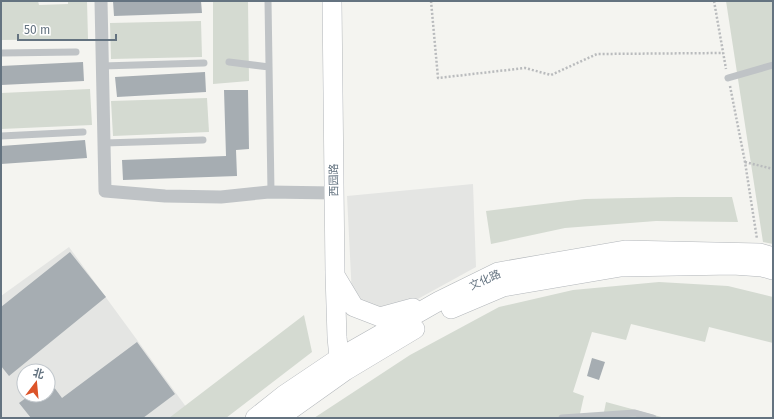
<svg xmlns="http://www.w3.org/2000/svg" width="774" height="419" font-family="'Fira Sans','Noto Sans SC',sans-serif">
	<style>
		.built { fill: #e4e5e3; fill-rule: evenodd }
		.green { fill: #d4dad1 }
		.building { fill: #a6adb2 }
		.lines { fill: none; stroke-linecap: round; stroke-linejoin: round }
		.secondary-casing { stroke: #b2b6ba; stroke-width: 20 }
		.path { stroke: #b9bbbd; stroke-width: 2.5; stroke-dasharray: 2 2; stroke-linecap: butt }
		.lane { stroke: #bfc3c6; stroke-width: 7 }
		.street { stroke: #bfc3c6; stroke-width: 13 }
		.secondary { stroke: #fff; stroke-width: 19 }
		.labels { text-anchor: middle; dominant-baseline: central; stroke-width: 4; stroke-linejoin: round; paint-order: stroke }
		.street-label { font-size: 11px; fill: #647380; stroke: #fff }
	</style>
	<rect width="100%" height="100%" fill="#f4f4f0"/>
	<path class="built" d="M 473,184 L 476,267 L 405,306 L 382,312 L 352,296 L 347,196 Z
		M 69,247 L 192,415 L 188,418 L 1,418 L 1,296 ZM 24,371 L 48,371 L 48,395 L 24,395 Z"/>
	<path class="green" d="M 1,1 L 38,1 L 39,5 L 68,4 L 68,1 L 87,1 L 88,39 L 1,40 Z
		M 213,1 L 248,1 L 249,81 L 213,84 Z
		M 726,1 L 773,1 L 773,244 L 763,242 Z
		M 201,21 L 202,57 L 111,59 L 110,23 Z
		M 90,89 L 92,125 L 1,129 L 1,93 Z
		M 207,98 L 209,132 L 113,136 L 111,101 Z
		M 677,197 L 732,197 L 738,222 L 656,221 L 565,228 L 491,244 L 486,211 L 585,199 Z
		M 659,282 L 728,286 L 773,297 L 773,343 L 709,327 L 705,342 L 631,324 L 626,340 L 592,332 L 573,392 L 584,396 L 579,418 L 314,418 L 410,355 L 499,307 L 573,290 Z
		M 304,315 L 312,352 L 226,418 L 169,418 Z
		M 606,402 L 665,418 L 617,418 L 603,417 Z"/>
	<path class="building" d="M 113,1 L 201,1 L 202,13 L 114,16 Z
		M 83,62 L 84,81 L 1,85 L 1,66 Z
		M 205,72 L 206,92 L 117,97 L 115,77 Z
		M 224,90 L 248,90 L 249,149 L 236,150 L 237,176 L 123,180 L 122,160 L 226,156 Z
		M 85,140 L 87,158 L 1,164 L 1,146 Z
		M 70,252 L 106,297 L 9,376 L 1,366 L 1,307 Z
		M 137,342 L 175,394 L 143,418 L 31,418 L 19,403 L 30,395 L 48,395 L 48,379 L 62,398 Z
		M 592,358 L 605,362 L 599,380 L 587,376 Z"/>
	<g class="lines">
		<g class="secondary-casing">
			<path id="secondary" d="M 332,1 L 335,274 L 337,337 L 339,358 L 344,369
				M 336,277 L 354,307 L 380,317 L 413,308
				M 451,309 L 503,287 L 621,267 L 733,265 L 762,267 L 773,270
				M 255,418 L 284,395 L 339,358 L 439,301 L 498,272 L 625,250 L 760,253 L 773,257
				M 279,418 L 345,371 L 415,329"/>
		</g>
		<path class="path" d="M 431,1 L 438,78 L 525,68 L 551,75 L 597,54 L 723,53
			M 714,1 L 726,69
			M 730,86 L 745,162 L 757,239
			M 745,162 L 773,169"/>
		<path class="lane" d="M 268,1 L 271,192
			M 1,53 L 76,52
			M 229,62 L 269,67
			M 102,66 L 204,63
			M 728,78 L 773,65
			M 1,136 L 83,132
			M 104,143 L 203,140
			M 562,418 L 635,413 L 653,418"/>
		<path class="street" d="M 101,1 L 105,191 L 165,196 L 221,197 L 269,192 L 334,193"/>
		<use href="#secondary" class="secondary"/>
	</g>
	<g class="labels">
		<g class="street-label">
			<text transform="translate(334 180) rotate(-91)">西园路</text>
			<text transform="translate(485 280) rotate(-24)">文化路</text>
		</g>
	</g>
	<rect width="774" height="419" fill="none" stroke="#647380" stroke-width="4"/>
	<g transform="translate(36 383) rotate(16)"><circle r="19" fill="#ffffff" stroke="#c1c7cc"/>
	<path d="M0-3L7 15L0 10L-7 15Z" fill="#dc5328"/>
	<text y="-6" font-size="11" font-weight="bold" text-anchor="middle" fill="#647380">北</text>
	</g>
	<path d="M18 34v6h98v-6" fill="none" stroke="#647380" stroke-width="2"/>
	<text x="24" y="34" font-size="12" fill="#647380" stroke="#ffffff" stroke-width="3" paint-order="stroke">50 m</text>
</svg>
